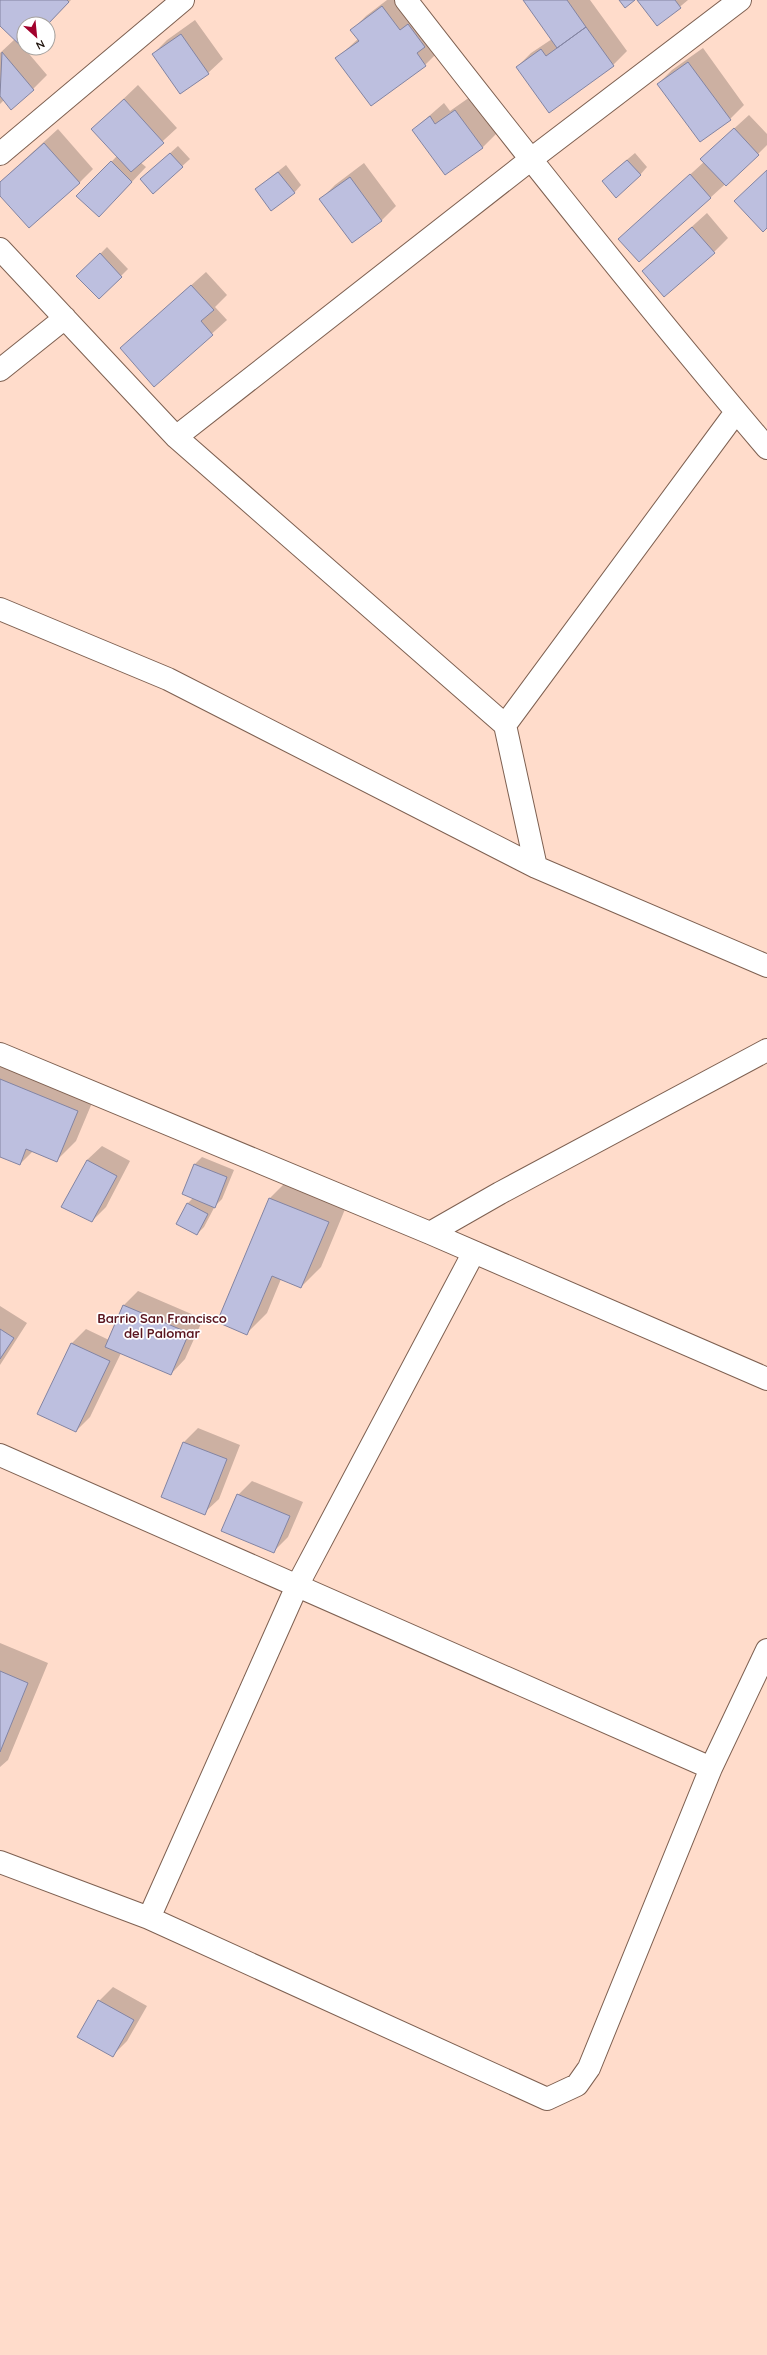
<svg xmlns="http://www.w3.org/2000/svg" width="767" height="2355" font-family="Quicksand,sans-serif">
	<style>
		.shadow { fill: #0003 }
		.building { fill: #bdbfdf; stroke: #8384a2 }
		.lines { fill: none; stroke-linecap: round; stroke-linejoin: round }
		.street-casing { stroke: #7e6051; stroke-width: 24 }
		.street { stroke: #fff; stroke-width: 22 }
		.labels { text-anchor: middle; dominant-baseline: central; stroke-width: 3.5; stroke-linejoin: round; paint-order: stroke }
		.neighbourhood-label { font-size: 13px; font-weight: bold; fill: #5b161f; stroke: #fff }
	</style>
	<rect width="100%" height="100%" fill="#ffdccb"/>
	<path class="shadow" d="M 0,0 L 71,0 L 48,24 L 24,24 L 24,48 L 47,75 L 33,89 L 4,100 L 0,104 L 0,53 L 15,39 L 0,25 Z
		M 387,0 L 402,0 L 439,51 L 425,65 L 337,58 L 358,39 L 352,30 L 366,16 Z
		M 524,0 L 590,0 L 627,51 L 613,65 L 517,67 L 531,53 L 552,39 Z
		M 638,0 L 688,0 L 658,25 Z
		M 195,20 L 223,59 L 208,73 L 180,93 L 153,54 L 167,40 Z
		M 703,48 L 744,105 L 730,119 L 658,84 L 672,70 Z
		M 138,85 L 177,128 L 140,162 L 146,167 L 113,202 L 78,196 L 117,156 L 92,129 Z
		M 470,97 L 497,133 L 483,147 L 446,174 L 413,130 L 444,103 L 450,111 Z
		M 749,115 L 767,134 L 767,145 L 758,154 L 710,198 L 619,239 L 704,162 L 716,145 Z
		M 58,129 L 93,169 L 79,183 L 0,194 L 0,182 Z
		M 178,146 L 190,159 L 153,193 L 141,179 Z
		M 635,153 L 647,167 L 640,175 L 610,174 Z
		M 364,163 L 396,206 L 382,220 L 352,242 L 321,199 L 335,185 Z
		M 286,165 L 301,185 L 294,193 L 256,189 Z
		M 707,213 L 728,238 L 714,252 L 643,271 Z
		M 107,247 L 128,269 L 99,298 L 78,276 Z
		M 206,272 L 227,295 L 215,307 L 227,320 L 154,386 L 121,348 Z
		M 0,1055 L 97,1091 L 76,1141 L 56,1161 L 33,1151 L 20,1164 L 0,1156 Z
		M 102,1146 L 130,1161 L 106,1207 L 92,1221 L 63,1206 L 87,1160 Z
		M 202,1157 L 234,1170 L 222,1199 L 215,1206 L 204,1227 L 197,1234 L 187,1204 L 193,1198 L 183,1194 L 195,1164 Z
		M 290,1178 L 348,1202 L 321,1267 L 301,1287 L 281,1279 L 267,1313 L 247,1333 L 218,1321 L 270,1198 Z
		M 138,1291 L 203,1319 L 185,1359 L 171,1374 L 121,1353 L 90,1417 L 76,1431 L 72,1343 L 86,1329 L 109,1340 L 124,1305 Z
		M 0,1306 L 27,1323 L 0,1365 Z
		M 198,1428 L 240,1445 L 219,1499 L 204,1513 L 162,1496 L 184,1442 Z
		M 252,1481 L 303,1502 L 288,1537 L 274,1551 L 238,1495 Z
		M 0,1643 L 48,1663 L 8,1760 L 0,1767 Z
		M 113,1987 L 147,2006 L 127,2041 L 113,2055 L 99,2001 Z"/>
	<path class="building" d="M 0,0 L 67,0 L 69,2 L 48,24 L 24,24 L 24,49 L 0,26 Z
		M 523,0 L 567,0 L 586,27 L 557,48 Z
		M 619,0 L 635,0 L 625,8 Z
		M 637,0 L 675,0 L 681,8 L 657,26 Z
		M 382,6 L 400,30 L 408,24 L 425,47 L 417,53 L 426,66 L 371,106 L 335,58 L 359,41 L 350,30 Z
		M 586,27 L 614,66 L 549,113 L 516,67 L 541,49 L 546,56 Z
		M 181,34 L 209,74 L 180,94 L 152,54 Z
		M 2,52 L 34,90 L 11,110 L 0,96 Z
		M 688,62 L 731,120 L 700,142 L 657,84 Z
		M 124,99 L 164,143 L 131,172 L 91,129 Z
		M 455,110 L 483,148 L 445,175 L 412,130 L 430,116 L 435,124 Z
		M 734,128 L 759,155 L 726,186 L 700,159 Z
		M 44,143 L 80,183 L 29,228 L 0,196 L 0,182 Z
		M 170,153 L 183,167 L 153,194 L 140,179 Z
		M 627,160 L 641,175 L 616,198 L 602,181 Z
		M 111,161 L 132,182 L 99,217 L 76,196 Z
		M 767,170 L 767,228 L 763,232 L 734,201 Z
		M 278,172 L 295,193 L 271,211 L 255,189 Z
		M 690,174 L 711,198 L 639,262 L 618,239 Z
		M 350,177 L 382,221 L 352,243 L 319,199 Z
		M 692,227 L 715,253 L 664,297 L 642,271 Z
		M 100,253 L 122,277 L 99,299 L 76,276 Z
		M 191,285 L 214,310 L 201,321 L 213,335 L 154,387 L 120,348 Z
		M 0,1079 L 78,1111 L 57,1162 L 26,1149 L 20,1165 L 0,1157 Z
		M 87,1160 L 117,1176 L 92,1222 L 61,1207 Z
		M 194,1164 L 227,1177 L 215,1208 L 182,1194 Z
		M 269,1198 L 329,1222 L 301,1288 L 272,1276 L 247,1335 L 217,1322 Z
		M 187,1203 L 208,1214 L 197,1235 L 176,1224 Z
		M 123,1305 L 189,1333 L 171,1375 L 105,1347 Z
		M 0,1329 L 14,1338 L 0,1359 Z
		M 71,1343 L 110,1361 L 76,1432 L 37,1414 Z
		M 183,1442 L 227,1459 L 205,1515 L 161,1497 Z
		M 237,1494 L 290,1516 L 274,1553 L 221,1531 Z
		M 0,1671 L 28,1683 L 0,1752 Z
		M 98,2000 L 134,2020 L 113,2057 L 77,2037 Z"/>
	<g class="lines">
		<g class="street-casing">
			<path id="street" d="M 406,0 C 524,152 643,302 767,448
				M 0,154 L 183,0
				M 0,249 L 176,437 L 505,725
				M 0,370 L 65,318
				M 176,437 L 530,160 L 740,0
				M 0,609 L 168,679 L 536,867 L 767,966
				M 536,867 L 505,725 L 736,412
				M 0,1054 L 430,1233 L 767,1379
				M 430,1233 L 500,1193 L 767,1050
				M 0,1455 L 711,1768
				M 0,1862 L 149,1918 L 547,2099 L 577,2085 L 589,2068 L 711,1768 L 767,1650
				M 149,1918 L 297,1586 L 474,1252"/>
		</g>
		<use href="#street" class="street"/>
	</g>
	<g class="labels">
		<g class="neighbourhood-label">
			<text x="162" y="1318">Barrio San Francisco<tspan x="162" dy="15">del Palomar</tspan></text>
		</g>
	</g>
	<g transform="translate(36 36) rotate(153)"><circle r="19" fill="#ffffff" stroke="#a5a19e"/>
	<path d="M0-3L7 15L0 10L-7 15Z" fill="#a2012d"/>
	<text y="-6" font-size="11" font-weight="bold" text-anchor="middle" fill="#1f130d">N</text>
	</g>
</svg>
